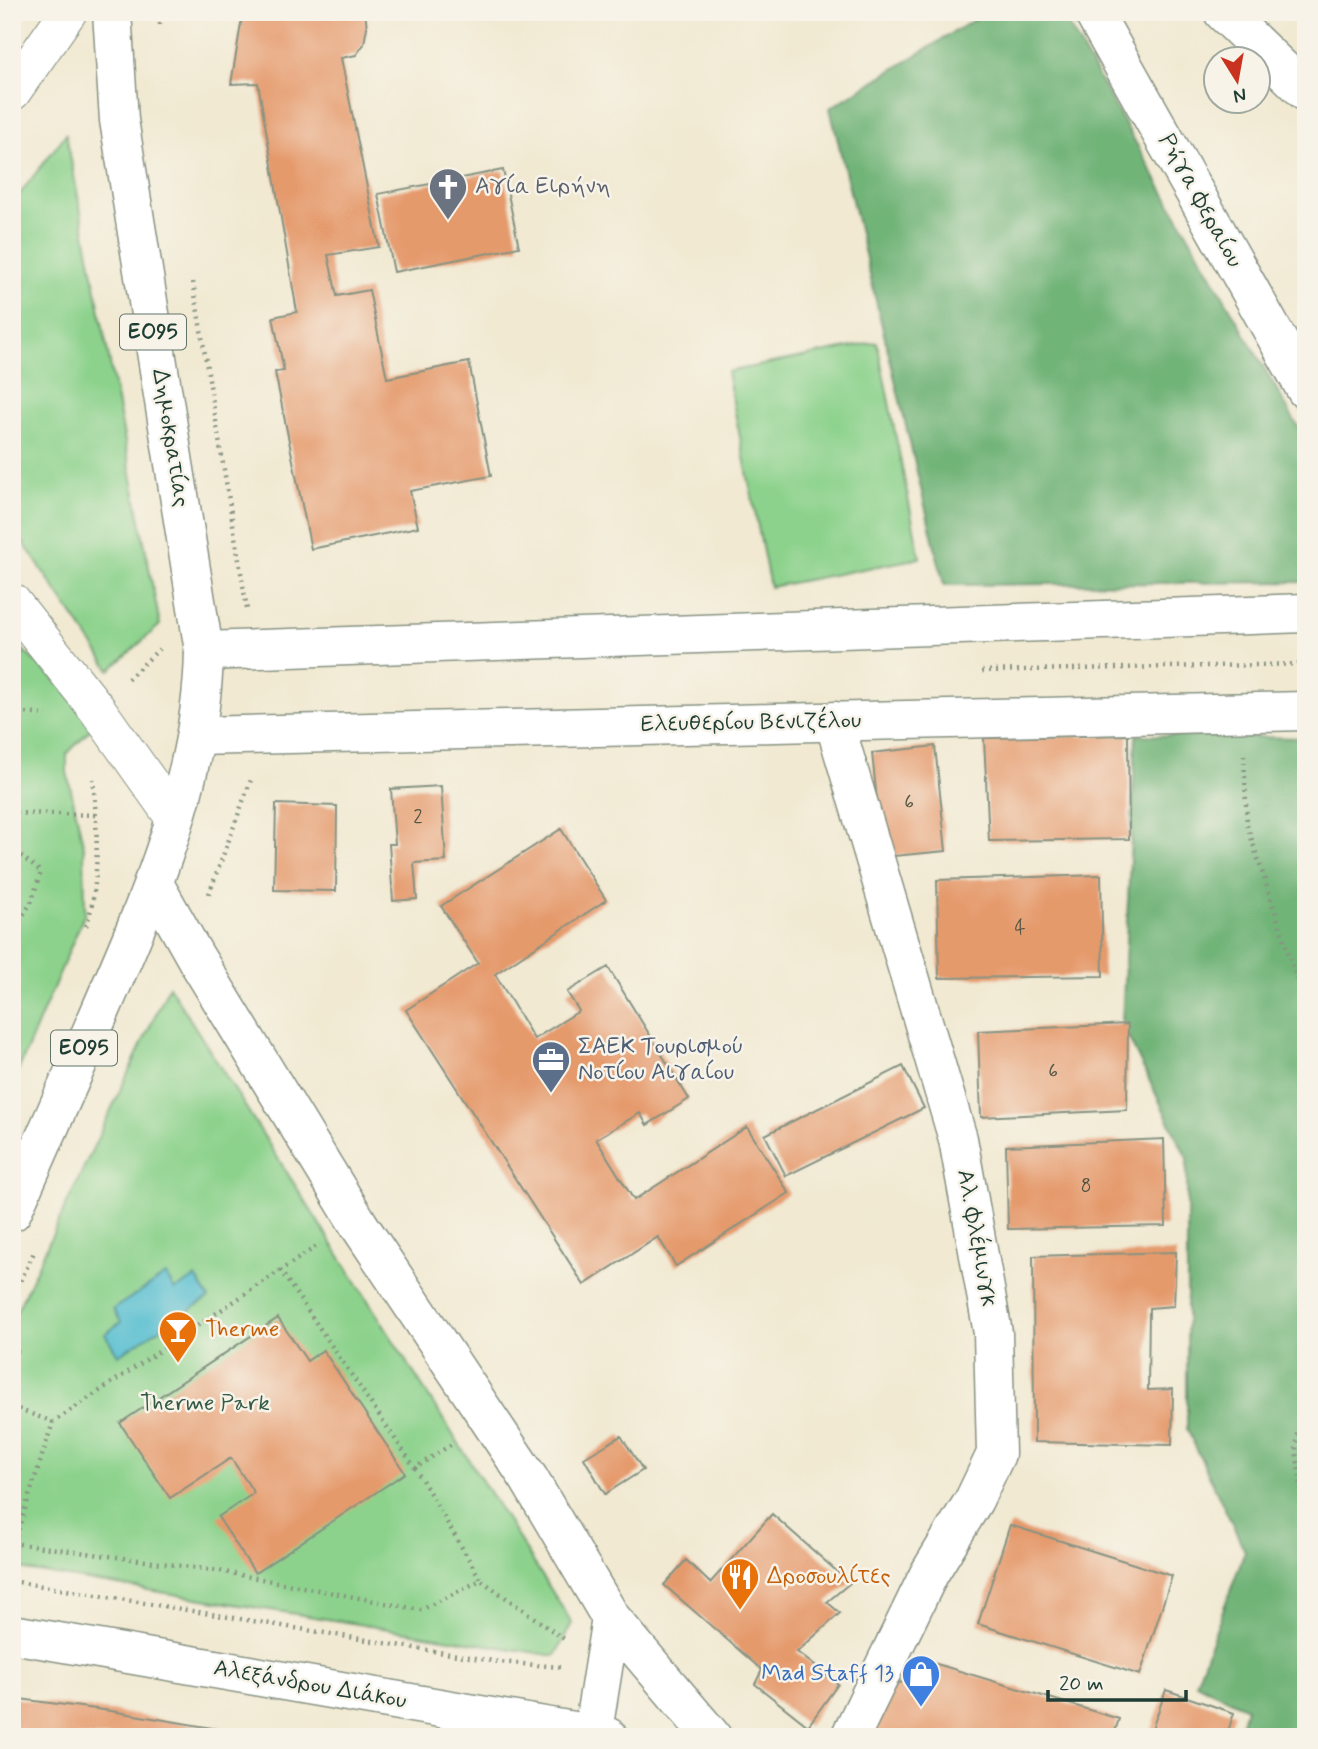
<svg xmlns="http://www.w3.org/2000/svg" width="1318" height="1749" font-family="Mynerve,sans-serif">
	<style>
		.green { fill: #8cd28c; stroke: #568860; stroke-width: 2 }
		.forest { fill: #71b478; stroke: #487856; stroke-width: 2 }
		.water { fill: #54bed0; stroke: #3a7e82; stroke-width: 2 }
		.building { fill: #e59a6c }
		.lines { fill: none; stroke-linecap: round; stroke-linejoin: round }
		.pedestrian-casing { stroke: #889383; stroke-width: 39 }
		.minor-casing { stroke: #889383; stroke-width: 41 }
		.tertiary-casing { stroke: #889383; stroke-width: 41 }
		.primary-casing { stroke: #889383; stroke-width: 41 }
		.path { stroke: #889383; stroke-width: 4.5; stroke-dasharray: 2 5; stroke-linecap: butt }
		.pedestrian { stroke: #fff; stroke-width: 37 }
		.minor { stroke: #fff; stroke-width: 38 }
		.tertiary { stroke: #fff; stroke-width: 38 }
		.primary { stroke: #fff; stroke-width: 38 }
		.labels { text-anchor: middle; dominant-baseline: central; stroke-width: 5; stroke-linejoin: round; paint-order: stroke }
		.number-label { font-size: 19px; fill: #505442 }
		.shield { fill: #f7f3e8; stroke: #60746a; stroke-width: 2 }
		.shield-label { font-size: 21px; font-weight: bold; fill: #1f3d34 }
		.worship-label { font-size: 23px; fill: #5b616d; stroke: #f7f3e8; text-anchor: start }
		.street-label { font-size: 23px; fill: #1f3d34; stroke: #f7f3e8 }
		.service-label { font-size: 23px; fill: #4e5e75; stroke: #f7f3e8; text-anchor: start }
		.food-label { font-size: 23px; fill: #c56008; stroke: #f7f3e8; text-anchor: start }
		.park-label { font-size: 23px; fill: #355b46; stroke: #f7f3e8 }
		.shop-label { font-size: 23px; fill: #366cbe; stroke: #f7f3e8; text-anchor: end }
	</style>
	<rect width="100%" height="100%" fill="#f7f3e8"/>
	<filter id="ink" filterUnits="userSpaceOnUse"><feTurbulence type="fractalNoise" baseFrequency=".0143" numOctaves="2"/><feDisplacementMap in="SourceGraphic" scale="14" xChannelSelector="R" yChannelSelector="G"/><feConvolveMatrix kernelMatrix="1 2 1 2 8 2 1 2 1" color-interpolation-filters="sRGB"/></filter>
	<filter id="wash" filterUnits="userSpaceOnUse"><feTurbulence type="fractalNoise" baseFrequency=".00686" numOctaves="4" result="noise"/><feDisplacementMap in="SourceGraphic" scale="28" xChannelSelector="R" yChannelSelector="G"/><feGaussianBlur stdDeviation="1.57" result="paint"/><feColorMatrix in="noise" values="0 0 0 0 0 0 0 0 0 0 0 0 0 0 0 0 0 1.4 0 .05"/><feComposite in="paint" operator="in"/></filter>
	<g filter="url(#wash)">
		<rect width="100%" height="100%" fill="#f1e9d2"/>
		<path class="green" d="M 66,134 L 160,625 L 110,670 L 12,526 L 12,204 Z
			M 877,342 L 920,558 L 770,587 L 727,372 Z
			M 12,635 L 25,652 L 99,720 L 67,754 L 67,772 L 84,848 L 85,913 L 12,1085 Z
			M 169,986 L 572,1623 L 555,1656 L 12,1568 L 12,1321 Z"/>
		<path class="forest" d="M 987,12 L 1061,12 L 1306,441 L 1306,582 L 944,585 L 830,108 Z
			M 1136,735 L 1306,738 L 1306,1737 L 1238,1737 L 1246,1708 L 1196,1683 L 1245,1551 L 1187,1429 L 1187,1158 L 1122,1024 Z"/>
		<path class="water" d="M 166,1275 L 175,1290 L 196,1277 L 209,1298 L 118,1355 L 105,1334 L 121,1322 L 113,1309 Z"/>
		<g id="blocks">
			<path class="building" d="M 243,12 L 365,12 L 367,27 L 364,44 L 356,55 L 341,58 L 379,247 L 328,255 L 337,296 L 369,290 L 387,378 L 469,362 L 491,476 L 410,491 L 418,527 L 311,549 L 275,372 L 284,371 L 273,317 L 297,312 L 258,83 L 231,84 Z
				M 503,170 L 519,247 L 394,272 L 378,194 Z
				M 1128,735 L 1129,839 L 989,841 L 984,738 Z
				M 935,746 L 946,851 L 883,857 L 872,753 Z
				M 441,786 L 446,861 L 414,863 L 417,899 L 393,901 L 389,844 L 395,844 L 391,789 Z
				M 276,804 L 337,806 L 336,891 L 274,890 Z
				M 561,829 L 606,900 L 495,974 L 534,1039 L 579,1011 L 567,992 L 608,967 L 689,1099 L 647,1125 L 640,1113 L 596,1139 L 634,1200 L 747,1127 L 789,1193 L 676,1266 L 658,1237 L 584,1285 L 406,1010 L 478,963 L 441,906 Z
				M 1101,875 L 1103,976 L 939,978 L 937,880 Z
				M 1128,1024 L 1127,1110 L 981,1117 L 978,1031 Z
				M 903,1066 L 924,1108 L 786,1176 L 765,1135 Z
				M 1164,1139 L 1166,1226 L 1008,1229 L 1006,1146 Z
				M 1176,1252 L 1174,1306 L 1149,1308 L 1148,1390 L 1173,1389 L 1172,1445 L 1034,1442 L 1033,1256 Z
				M 278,1318 L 307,1361 L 323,1350 L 405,1473 L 255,1573 L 218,1517 L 254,1493 L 231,1458 L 170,1498 L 120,1423 Z
				M 621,1436 L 643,1470 L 605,1494 L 584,1458 Z
				M 772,1514 L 850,1583 L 827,1602 L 840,1613 L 797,1652 L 838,1684 L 808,1726 L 755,1684 L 762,1670 L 664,1585 L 686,1560 L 710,1583 Z
				M 1010,1525 L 1172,1576 L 1140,1675 L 978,1624 Z
				M 920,1659 L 1119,1719 L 1113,1737 L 854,1737 L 870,1692 L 916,1678 Z
				M 1166,1690 L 1234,1713 L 1226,1737 L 1149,1737 Z
				M 12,1698 L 111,1711 L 265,1737 L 12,1737 Z"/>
		</g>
	</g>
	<g filter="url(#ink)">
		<use href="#blocks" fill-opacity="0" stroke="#889383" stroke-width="2"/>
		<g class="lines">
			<g class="pedestrian-casing">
				<path id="pedestrian" d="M 12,92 L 68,12
					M 12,602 L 97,709 L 175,819"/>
			</g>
			<g class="minor-casing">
				<path id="minor" d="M 1223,12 L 1306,92
					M 834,721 L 958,1139 L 993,1333 L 996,1454 L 974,1500 L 929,1574 L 850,1737"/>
			</g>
			<g class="tertiary-casing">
				<path id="tertiary" d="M 1093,12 L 1306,390
					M 204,651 L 1306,613
					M 196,736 L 1306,711
					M 153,882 L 196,958 L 359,1225 L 529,1479 L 611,1618 L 712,1737
					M 12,1634 L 608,1737
					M 592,1737 L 611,1618"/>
			</g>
			<g class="primary-casing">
				<path id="primary" d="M 12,1212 C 41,1146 71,1079 100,1012 C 150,897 202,777 204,651 L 119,120 L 112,12"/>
			</g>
			<path class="path" d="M 160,25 L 160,12
				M 1306,193 L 1301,211 L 1306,231
				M 193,282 L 247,609
				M 982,671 L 1303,664 L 1303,669
				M 128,679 L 159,649
				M 12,712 L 47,715
				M 1244,755 L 1247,825 L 1306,1007
				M 12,807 L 16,813 L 12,864
				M 16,813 L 96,815
				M 209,894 L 252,777
				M 86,926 C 101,885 97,823 93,779
				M 12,932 L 31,903 L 41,872 L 15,851
				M 280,1270 L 415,1468 L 455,1442
				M 12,1300 L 35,1250
				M 12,1347 L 18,1349 L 12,1360
				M 1306,1371 L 1296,1450 L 1306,1521
				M 12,1407 L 53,1422
				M 415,1468 L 481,1580
				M 12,1543 L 220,1571 L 421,1610 L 481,1580 L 564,1639
				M 14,1543 L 53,1422 L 320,1244
				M 12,1581 L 499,1662 L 560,1667"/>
			<use href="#pedestrian" class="pedestrian"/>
			<use href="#minor" class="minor"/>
			<use href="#tertiary" class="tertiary"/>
			<use href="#primary" class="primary"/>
		</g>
	</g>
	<defs>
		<g id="church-pin" transform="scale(2.0125)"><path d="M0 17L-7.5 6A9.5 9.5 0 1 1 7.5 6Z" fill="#6b7280" stroke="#f7f3e8"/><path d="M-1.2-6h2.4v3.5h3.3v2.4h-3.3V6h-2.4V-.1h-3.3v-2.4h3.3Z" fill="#fff"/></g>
		<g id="office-pin" transform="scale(2.0125)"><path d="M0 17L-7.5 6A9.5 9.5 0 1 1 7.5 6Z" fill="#5c6f8a" stroke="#f7f3e8"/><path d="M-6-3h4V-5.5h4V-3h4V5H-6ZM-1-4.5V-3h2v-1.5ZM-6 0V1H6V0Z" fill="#fff"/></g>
		<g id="bar-pin" transform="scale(2.0125)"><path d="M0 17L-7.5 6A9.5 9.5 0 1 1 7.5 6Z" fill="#e8710a" stroke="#f7f3e8"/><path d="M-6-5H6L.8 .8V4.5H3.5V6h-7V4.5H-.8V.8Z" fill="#fff"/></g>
		<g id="restaurant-pin" transform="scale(2.0125)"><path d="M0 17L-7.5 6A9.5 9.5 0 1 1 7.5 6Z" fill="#e8710a" stroke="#f7f3e8"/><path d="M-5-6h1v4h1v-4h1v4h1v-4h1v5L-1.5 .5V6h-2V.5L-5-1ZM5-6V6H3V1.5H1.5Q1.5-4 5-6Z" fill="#fff"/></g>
		<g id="shop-pin" transform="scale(2.0125)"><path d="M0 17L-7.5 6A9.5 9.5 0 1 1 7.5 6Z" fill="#3f7fe0" stroke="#f7f3e8"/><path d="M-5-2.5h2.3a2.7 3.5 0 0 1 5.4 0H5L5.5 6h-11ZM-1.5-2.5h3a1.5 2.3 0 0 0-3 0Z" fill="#fff"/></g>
	</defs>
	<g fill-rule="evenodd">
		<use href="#church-pin" x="448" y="187"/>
		<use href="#office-pin" x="551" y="1060"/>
		<use href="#bar-pin" x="178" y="1330"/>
		<use href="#restaurant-pin" x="740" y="1577"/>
		<use href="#shop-pin" x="921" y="1674"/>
	</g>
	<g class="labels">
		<g class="number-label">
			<text x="909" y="802">6</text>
			<text x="418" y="817">2</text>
			<text x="1020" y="928">4</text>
			<text x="1053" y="1071">6</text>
			<text x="1086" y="1186">8</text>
		</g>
		<g class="shield">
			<rect x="120" y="314.5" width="66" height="35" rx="5"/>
			<rect x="51" y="1030.5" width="66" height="35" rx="5"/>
		</g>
		<g class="shield-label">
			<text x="153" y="332">ΕΟ95</text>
			<text x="84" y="1048">ΕΟ95</text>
		</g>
		<g class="worship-label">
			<text x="475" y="187">Αγία Ειρήνη</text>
		</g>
		<g class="street-label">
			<text transform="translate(1200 201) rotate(61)">Ρήγα Φεραίου</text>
			<text transform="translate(170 438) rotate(81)">Δημοκρατίας</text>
			<text transform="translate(751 723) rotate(-1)">Ελευθερίου Βενιζέλου</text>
			<text transform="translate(976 1238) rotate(80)">Αλ. Φλέμινγκ</text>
			<text transform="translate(310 1685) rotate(10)">Αλεξάνδρου Διάκου</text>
		</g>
		<g class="service-label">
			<text x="578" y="1047">ΣΑΕΚ Τουρισμού<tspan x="578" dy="26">Νοτίου Αιγαίου</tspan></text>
		</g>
		<g class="food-label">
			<text x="205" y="1330">Therme</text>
			<text x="767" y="1577">Δροσουλίτες</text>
		</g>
		<g class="park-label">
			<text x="205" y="1404">Therme Park</text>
		</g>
		<g class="shop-label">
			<text x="894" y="1674">Mad Staff 13</text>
		</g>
	</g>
	<rect width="1318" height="1749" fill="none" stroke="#f7f3e8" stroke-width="42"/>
	<g transform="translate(1237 80) rotate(169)"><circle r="33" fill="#f7f3e8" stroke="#a1aaa0" stroke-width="2"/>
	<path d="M0-5L12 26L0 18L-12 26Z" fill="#c8321e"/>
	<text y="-10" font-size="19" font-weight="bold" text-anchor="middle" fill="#1f3d34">N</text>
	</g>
	<path d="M1048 1690v10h138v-10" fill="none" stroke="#1f3d34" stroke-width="3.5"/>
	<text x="1059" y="1690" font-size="21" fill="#1f3d34" stroke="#f7f3e8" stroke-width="5" paint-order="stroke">20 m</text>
</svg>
